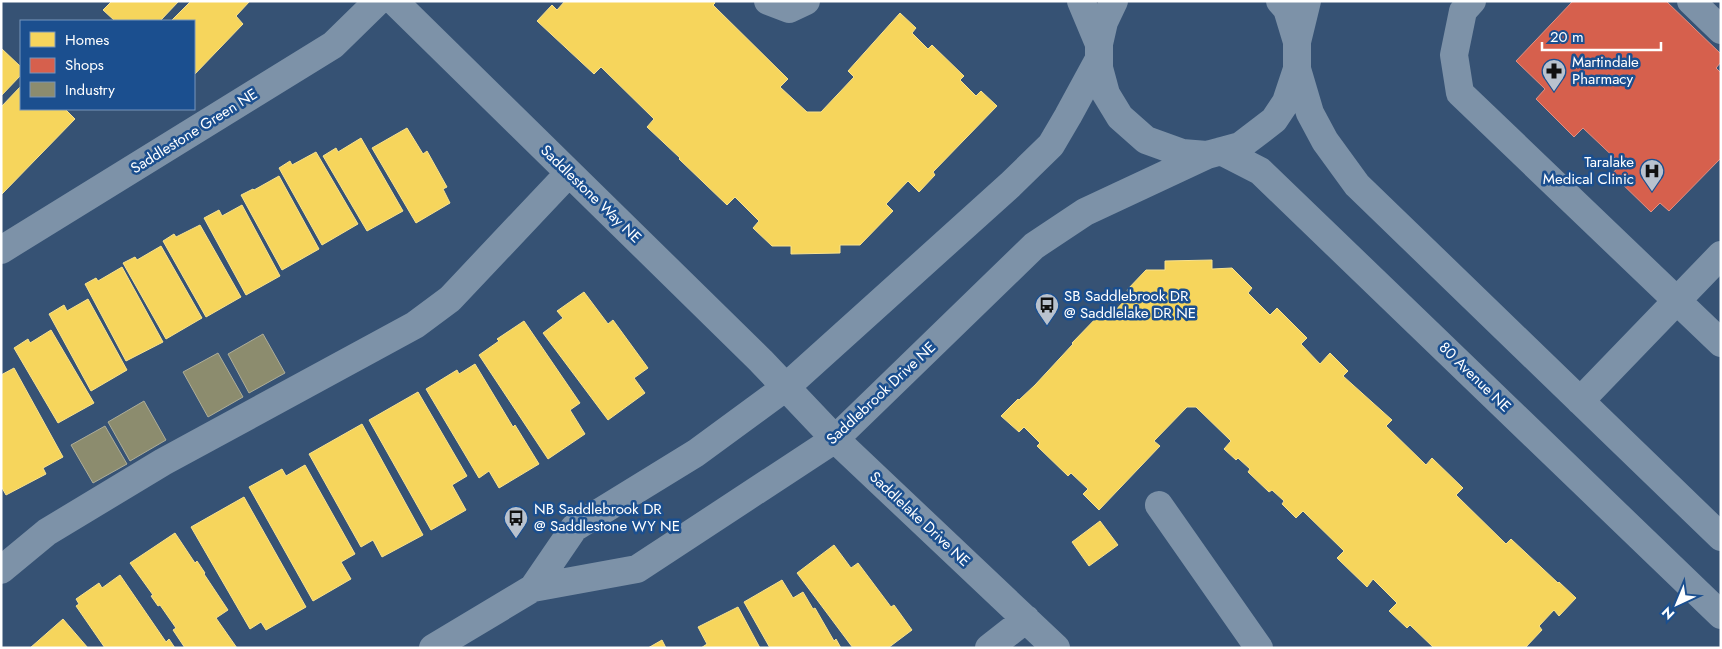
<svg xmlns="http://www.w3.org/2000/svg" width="1722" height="649" font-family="Jost,sans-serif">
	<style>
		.homes { fill: #f6d55c; stroke: #f9e28d }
		.shops { fill: #d6604d; stroke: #e29082 }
		.industry { fill: #8c8c6e; stroke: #aeae9a }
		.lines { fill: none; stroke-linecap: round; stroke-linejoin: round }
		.minor { stroke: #7d92a8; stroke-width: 28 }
		.labels { text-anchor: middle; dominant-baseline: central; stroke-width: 5; stroke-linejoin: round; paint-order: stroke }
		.poi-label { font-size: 15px; fill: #fff; stroke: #1b4f8f; text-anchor: start }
		.street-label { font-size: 15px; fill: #fff; stroke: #1b4f8f }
	</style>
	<rect width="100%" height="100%" fill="#365274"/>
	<path class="homes" d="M 112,1 L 179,1 L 160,21 L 115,21 L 103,10 Z
		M 191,1 L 250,1 L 236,16 L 243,24 L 194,75 L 194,21 L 171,21 Z
		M 565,1 L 714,1 L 715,3 L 713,5 L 788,79 L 780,87 L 807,112 L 821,112 L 854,77 L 848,71 L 900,13 L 916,28 L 912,33 L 928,49 L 932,45 L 964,76 L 960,80 L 976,96 L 981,91 L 997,106 L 933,172 L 935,175 L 919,192 L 908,181 L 886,204 L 893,211 L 860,245 L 840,245 L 840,253 L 791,254 L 791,246 L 772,246 L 753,228 L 759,221 L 735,197 L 727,205 L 679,159 L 680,158 L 647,127 L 654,119 L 601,67 L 594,74 L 537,21 L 552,5 L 557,10 Z
		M 1,48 L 21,67 L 21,75 L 1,96 Z
		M 21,86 L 21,109 L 65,109 L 75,119 L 2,194 L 1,107 Z
		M 407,128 L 423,154 L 427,151 L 447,187 L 443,189 L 450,203 L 416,223 L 372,148 Z
		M 361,138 L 403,211 L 367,231 L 323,156 L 336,148 L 338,152 Z
		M 316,152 L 358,224 L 322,245 L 279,168 L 290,161 L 292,165 Z
		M 279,176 L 319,249 L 282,270 L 241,195 L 253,189 L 254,190 Z
		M 242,205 L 280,276 L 246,295 L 204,218 L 219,210 L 222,216 Z
		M 200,225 L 241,297 L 206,317 L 163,241 L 174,234 L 176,237 Z
		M 161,246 L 202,318 L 166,339 L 123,263 L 135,257 L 137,260 Z
		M 1212,260 L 1212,269 L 1232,268 L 1252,288 L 1248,293 L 1270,315 L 1277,308 L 1307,338 L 1301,344 L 1320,364 L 1330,353 L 1348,371 L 1343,376 L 1392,420 L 1386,426 L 1426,465 L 1432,458 L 1463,488 L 1456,495 L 1506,544 L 1511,539 L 1558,583 L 1559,582 L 1576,598 L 1559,616 L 1554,610 L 1539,626 L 1542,630 L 1525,648 L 1434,648 L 1410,625 L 1407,628 L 1389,611 L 1397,603 L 1373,579 L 1367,587 L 1337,558 L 1344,551 L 1303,511 L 1296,518 L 1282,504 L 1284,501 L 1272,490 L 1269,492 L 1248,472 L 1250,469 L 1238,458 L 1236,460 L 1224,449 L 1231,441 L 1196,407 L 1187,407 L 1154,441 L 1160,446 L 1099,510 L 1083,494 L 1088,489 L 1071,473 L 1068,476 L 1037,446 L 1040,443 L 1024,427 L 1019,432 L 1001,416 L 1018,399 L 1019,400 L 1035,385 L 1073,344 L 1072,343 L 1103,311 L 1109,317 L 1130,295 L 1127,290 L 1146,270 L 1165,270 L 1165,261 Z
		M 122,267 L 163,342 L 126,361 L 85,284 L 96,278 L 98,281 Z
		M 584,292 L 608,324 L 613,320 L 648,368 L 634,378 L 645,393 L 608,420 L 543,333 L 563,318 L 557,311 Z
		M 88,299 L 127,370 L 91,391 L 49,314 L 64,305 L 67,311 Z
		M 524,321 L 580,403 L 570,410 L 585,434 L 548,459 L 479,355 L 499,341 L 497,339 Z
		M 51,330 L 94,403 L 58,423 L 14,348 L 28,339 L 30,343 Z
		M 475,364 L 513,427 L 515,425 L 539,464 L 499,488 L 489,471 L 479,478 L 426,389 L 457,370 L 459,374 Z
		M 14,368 L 63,457 L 43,468 L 46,474 L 6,495 L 1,486 L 1,375 Z
		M 418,392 L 467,476 L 452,485 L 466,510 L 431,530 L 369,420 Z
		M 362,424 L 423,535 L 382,557 L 373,540 L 361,547 L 309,454 Z
		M 305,465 L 355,554 L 341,562 L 351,579 L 313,601 L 249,487 L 282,469 L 286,476 Z
		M 244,497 L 306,607 L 266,630 L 261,622 L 250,629 L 191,527 Z
		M 1100,521 L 1118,545 L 1089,566 L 1072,542 Z
		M 175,533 L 195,563 L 197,561 L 205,573 L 204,574 L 228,610 L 216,618 L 237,648 L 185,648 L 173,630 L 176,628 L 160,605 L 158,606 L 151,596 L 153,595 L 130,563 Z
		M 834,545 L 851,568 L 858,563 L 891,607 L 894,605 L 912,630 L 888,648 L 853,648 L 797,573 Z
		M 120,575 L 166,642 L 169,639 L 175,648 L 105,648 L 76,606 L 79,604 L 76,599 L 99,583 L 102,588 Z
		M 782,580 L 793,598 L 803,592 L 813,609 L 815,608 L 834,641 L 836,639 L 841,648 L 770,648 L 744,602 Z
		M 738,607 L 760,648 L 701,648 L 707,644 L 698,627 Z
		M 63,619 L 88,648 L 30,648 Z
		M 662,640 L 666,648 L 648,648 Z"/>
	<path class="shops" d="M 1573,1 L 1666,1 L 1721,54 L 1721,62 L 1716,68 L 1721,73 L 1721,158 L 1669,211 L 1660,203 L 1651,212 L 1612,174 L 1621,164 L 1583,128 L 1574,137 L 1536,99 L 1545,89 L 1516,61 Z"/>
	<path class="industry" d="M 263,334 L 285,373 L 249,393 L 228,354 Z
		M 218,353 L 243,397 L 208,417 L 183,372 Z
		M 144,401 L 166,440 L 130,461 L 108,422 Z
		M 105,426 L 127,464 L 93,483 L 71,445 Z"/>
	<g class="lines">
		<path class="minor" d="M 394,1 L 761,361 L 835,439 L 1056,648
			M 768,1 L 789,9 L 806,1
			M 1081,1 L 1099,44
			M 1114,1 L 1104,22 L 1099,44 L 1099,68 L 1106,94 L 1120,117 L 1146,140 L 1182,153 L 1207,155 L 1240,146 L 1274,120 L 1286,102 L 1297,69 L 1297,42 L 1287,9 L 1280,1
			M 1472,1 L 1463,11 L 1454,55 L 1460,93 L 1721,343
			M 1691,1 L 1721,30
			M 1297,42 L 1307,1
			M 1297,69 L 1310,113 L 1325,141 L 1357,185 L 1721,537
			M 1221,151 L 1260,171 L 1721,615
			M 1,250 L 333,45 L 378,1
			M 1580,401 L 1721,255
			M 1159,505 L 1259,648
			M 1,570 L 47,532 L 163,462 L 415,325 L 450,299 L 569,173
			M 533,588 L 574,528 L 696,453 L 786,387 L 1010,185 L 1051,145 L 1068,116 L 1099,59
			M 433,648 L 533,588 L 637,569 L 835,439 L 1034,246 L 1085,212 L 1207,155
			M 989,648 L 1026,619"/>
	</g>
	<defs>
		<g id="pharmacy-pin" transform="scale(1.25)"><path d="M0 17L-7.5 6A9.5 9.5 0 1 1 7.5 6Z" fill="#b9c2ce" stroke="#1b4f8f"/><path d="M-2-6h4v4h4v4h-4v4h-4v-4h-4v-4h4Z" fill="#111"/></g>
		<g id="hospital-pin" transform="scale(1.25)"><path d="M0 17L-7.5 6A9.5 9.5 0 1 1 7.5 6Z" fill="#b9c2ce" stroke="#1b4f8f"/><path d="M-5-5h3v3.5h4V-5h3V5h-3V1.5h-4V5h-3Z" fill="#111"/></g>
		<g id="bus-pin" transform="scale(1.25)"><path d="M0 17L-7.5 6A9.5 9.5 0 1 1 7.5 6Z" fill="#b9c2ce" stroke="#1b4f8f"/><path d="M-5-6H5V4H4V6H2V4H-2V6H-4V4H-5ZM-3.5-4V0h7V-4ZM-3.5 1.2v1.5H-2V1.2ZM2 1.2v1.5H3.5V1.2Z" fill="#111"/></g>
	</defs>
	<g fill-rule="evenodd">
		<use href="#pharmacy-pin" x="1554" y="71"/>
		<use href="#hospital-pin" x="1652" y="171"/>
		<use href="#bus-pin" x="1047" y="305"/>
		<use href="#bus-pin" x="516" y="518"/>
	</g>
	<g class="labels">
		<g class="poi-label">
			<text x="1572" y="62">Martindale<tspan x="1572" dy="17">Pharmacy</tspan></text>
			<text x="1634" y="162" text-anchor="end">Taralake<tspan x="1634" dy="17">Medical Clinic</tspan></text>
			<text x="1064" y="296">SB Saddlebrook DR<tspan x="1064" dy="17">@ Saddlelake DR NE</tspan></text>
			<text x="534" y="509">NB Saddlebrook DR<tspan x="534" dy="17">@ Saddlestone WY NE</tspan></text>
		</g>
		<g class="street-label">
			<text transform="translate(194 131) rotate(-32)">Saddlestone Green NE</text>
			<text transform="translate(591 194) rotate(44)">Saddlestone Way NE</text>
			<text transform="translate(1475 377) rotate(44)">80 Avenue NE</text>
			<text transform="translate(881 393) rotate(-43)">Saddlebrook Drive NE</text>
			<text transform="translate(920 519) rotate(43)">Saddlelake Drive NE</text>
		</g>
	</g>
	<rect width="1722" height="649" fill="none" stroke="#ffffff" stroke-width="5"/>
	<rect x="20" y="20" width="175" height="90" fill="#1b4f8f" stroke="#7695bc"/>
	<rect x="30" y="32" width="25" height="15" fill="#f6d55c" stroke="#7695bc"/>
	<text x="65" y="45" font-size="15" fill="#ffffff">Homes</text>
	<rect x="30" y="58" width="25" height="15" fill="#d6604d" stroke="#7695bc"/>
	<text x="65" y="70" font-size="15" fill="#ffffff">Shops</text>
	<rect x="30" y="82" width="25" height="15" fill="#8c8c6e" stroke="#7695bc"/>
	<text x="65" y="95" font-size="15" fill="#ffffff">Industry</text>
	<g transform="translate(1677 604) rotate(224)" stroke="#1b4f8f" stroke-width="4" paint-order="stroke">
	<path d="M0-4L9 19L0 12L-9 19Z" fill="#ffffff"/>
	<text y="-8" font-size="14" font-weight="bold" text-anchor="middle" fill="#ffffff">N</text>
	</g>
	<path d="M1542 42v8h119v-8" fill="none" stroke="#ffffff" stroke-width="2.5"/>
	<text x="1550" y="42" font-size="15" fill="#ffffff" stroke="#1b4f8f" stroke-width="4" paint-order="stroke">20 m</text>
</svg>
